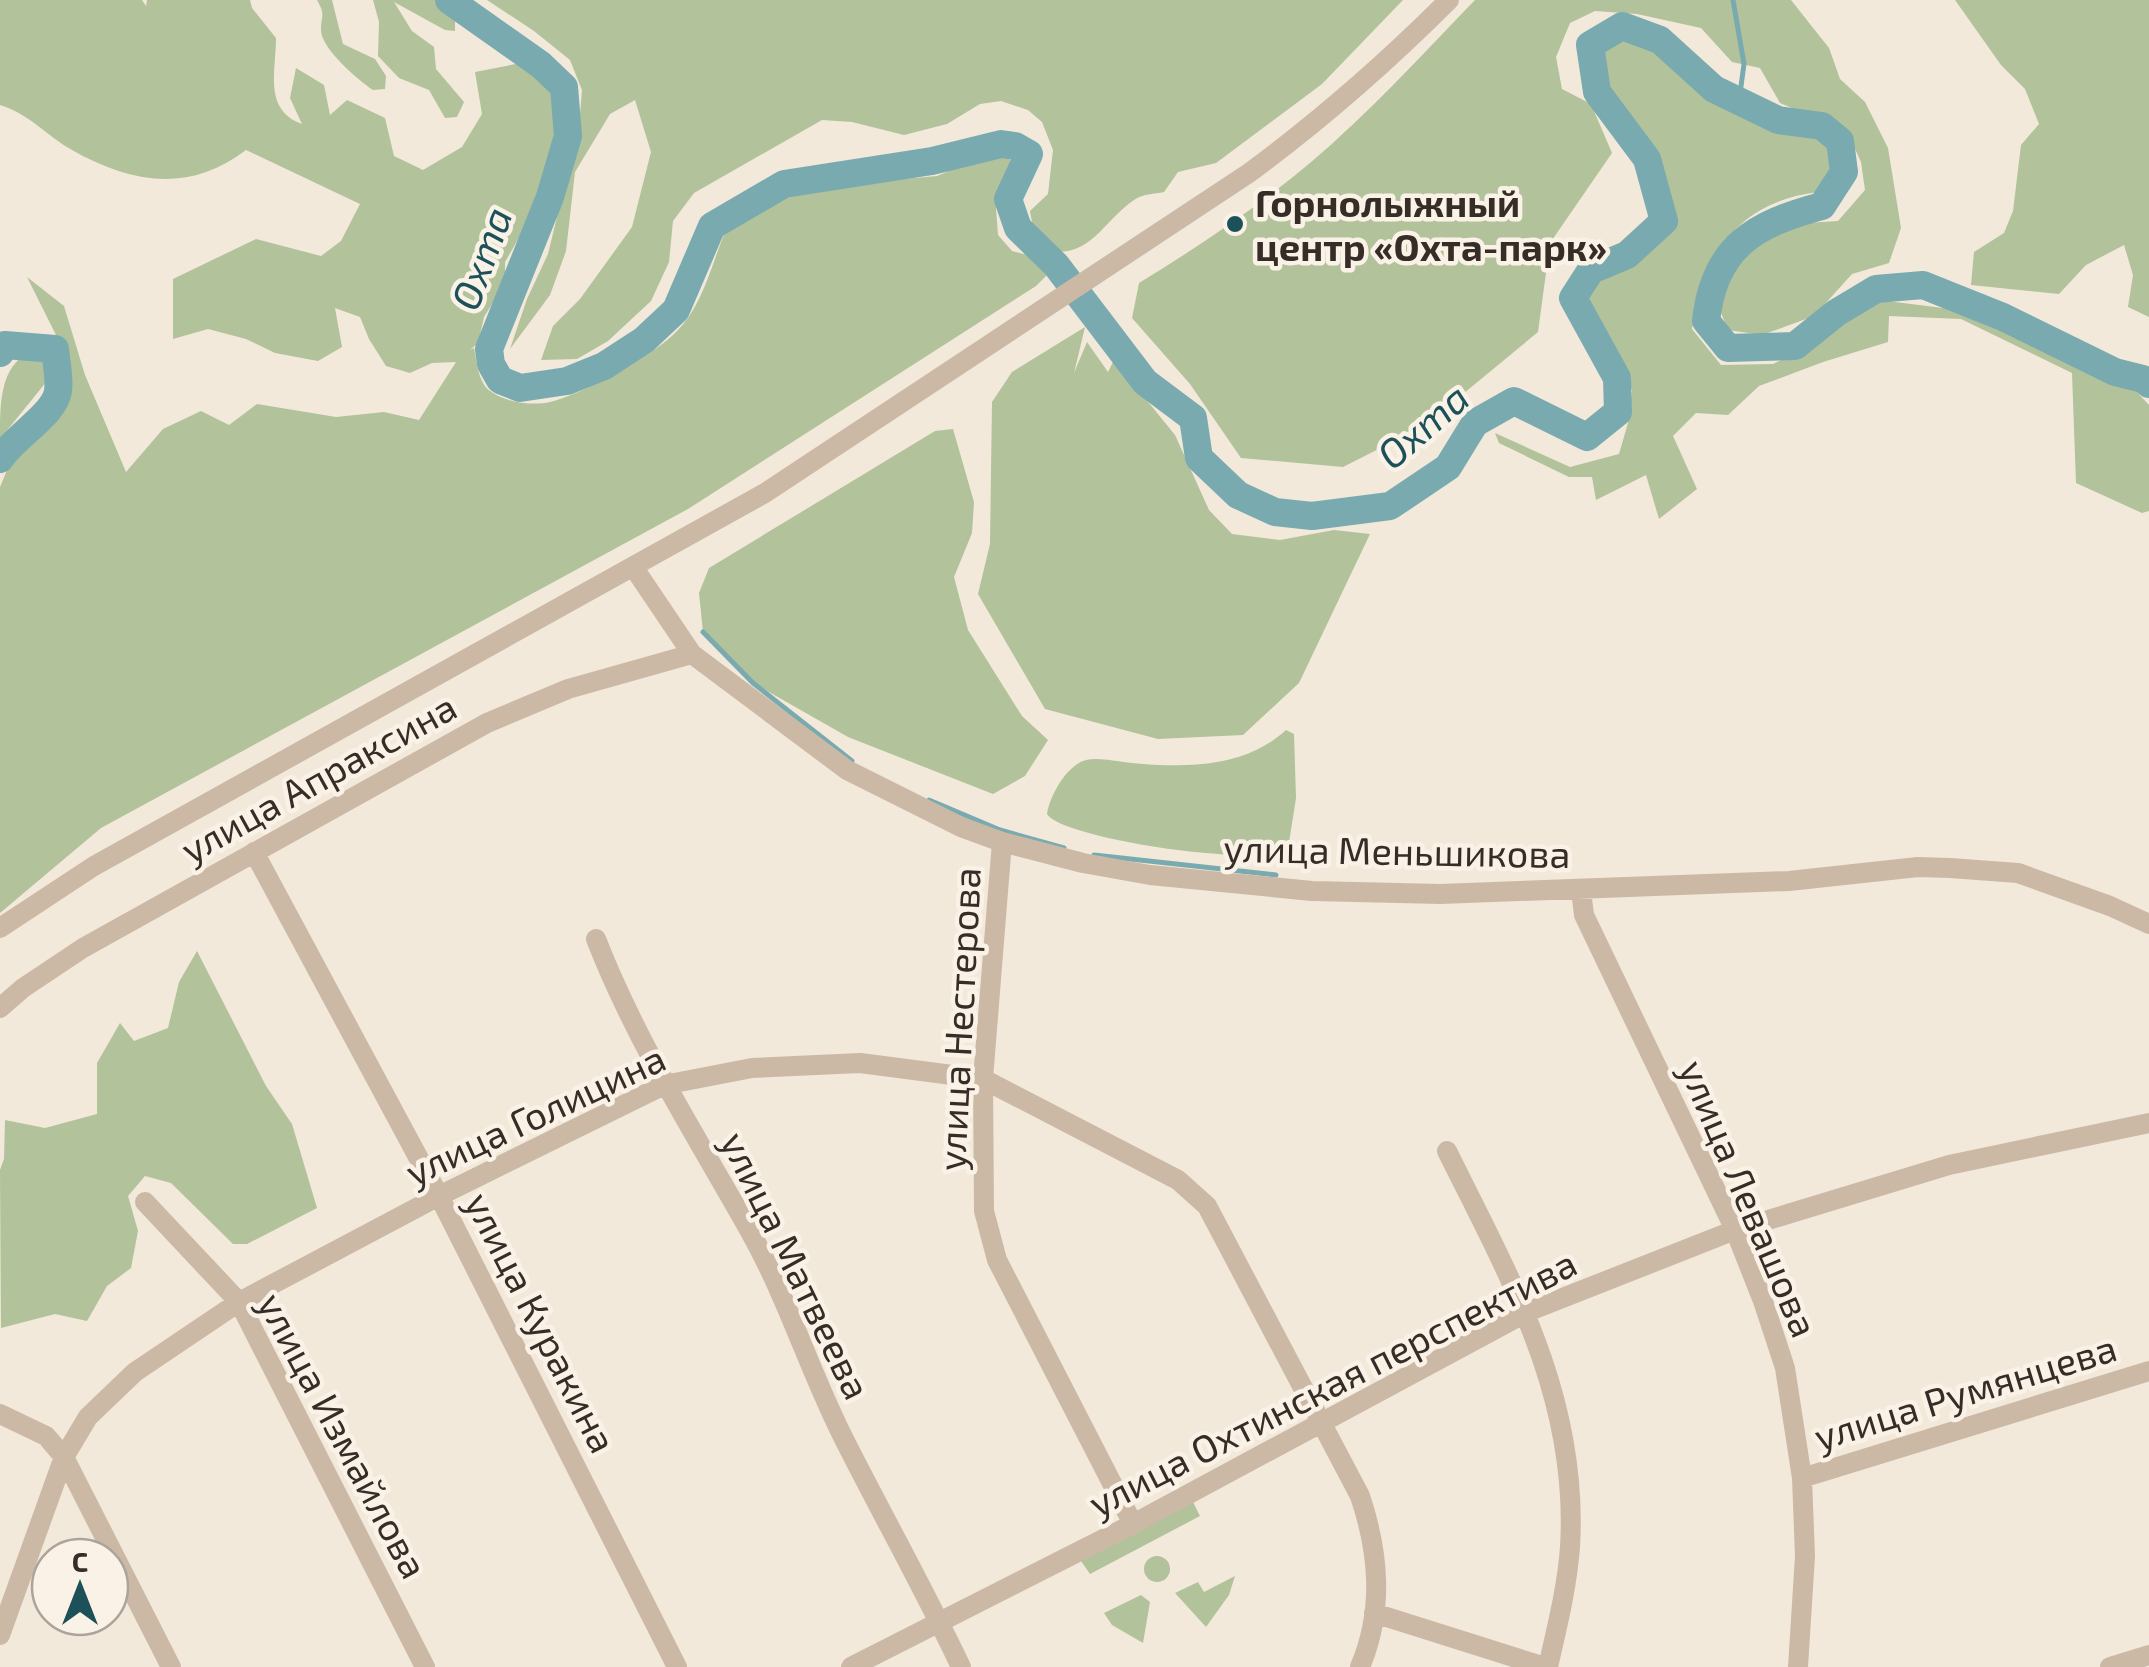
<svg xmlns="http://www.w3.org/2000/svg" width="2149" height="1667" font-family="'Exo 2',sans-serif">
	<style>
		.green { fill: #b2c29a }
		.lines { fill: none; stroke-linecap: round; stroke-linejoin: round }
		.stream { stroke: #79aab0; stroke-width: 5 }
		.river { stroke: #79aab0; stroke-width: 28 }
		.minor { stroke: #cbb9a6; stroke-width: 20 }
		.poi-dot { fill: #1c5159; stroke: #faf2e7; stroke-width: 4 }
		.labels { text-anchor: middle; dominant-baseline: central; stroke-width: 9; stroke-linejoin: round; paint-order: stroke }
		.poi-label { font-size: 38px; font-weight: bold; fill: #372d27; stroke: #faf2e7; text-anchor: start }
		.street-label { font-size: 38px; fill: #372d27; stroke: #faf2e7 }
		.water-label { font-size: 40px; font-style: italic; fill: #1c5159; stroke: #faf2e7 }
	</style>
	<rect width="100%" height="100%" fill="#f2e9db"/>
	<path class="green" d="M 0,0 L 142,0 L 146,6 L 147,0 L 250,0 L 252,8 L 276,38 C 276,71 263,110 302,124 L 290,98 L 296,68 L 324,85 L 330,115 L 347,100 L 385,118 L 394,156 L 423,170 L 462,147 L 482,114 L 475,72 L 516,64 L 543,77 L 559,108 L 558,147 L 524,229 L 505,262 L 505,283 L 484,317 L 478,343 L 470,350 L 474,348 C 477,362 478,382 490,391 C 504,402 533,406 550,402 C 583,394 648,358 673,335 C 702,309 711,266 725,232 L 793,194 L 844,184 L 937,176 L 973,161 L 1005,153 L 1014,165 L 996,208 L 998,235 L 1012,251 L 1031,256 L 1049,273 L 1036,286 L 688,509 L 101,828 L 0,913 L 0,487 L 17,446 L 59,409 L 61,345 L 27,277 L 64,306 L 85,375 L 126,472 L 163,429 L 201,411 L 229,425 L 257,404 L 336,417 L 384,412 L 419,420 L 456,362 L 432,363 L 410,373 L 386,366 L 369,339 L 360,317 L 335,308 L 342,347 L 318,361 L 275,353 L 246,339 L 208,329 L 173,339 L 173,279 L 256,239 L 321,256 L 341,241 L 360,204 L 246,150 C 190,193 132,184 72,150 C 47,136 28,113 0,105 Z
		M 317,0 L 332,0 L 343,44 L 375,59 L 386,76 L 385,89 L 373,90 C 358,80 322,49 321,31 C 321,14 326,16 317,0 Z
		M 373,0 L 438,0 L 455,14 L 455,31 L 445,30 L 394,2 L 412,31 L 434,47 L 436,69 L 464,102 L 457,117 L 445,118 L 429,90 L 399,78 L 378,56 L 379,22 Z
		M 487,0 L 1403,0 L 1322,84 L 1216,163 L 1178,172 L 1164,192 C 1155,194 1142,194 1134,200 C 1103,221 1091,258 1048,251 L 1034,233 L 1030,211 L 1048,194 L 1053,150 L 1042,122 L 1028,110 L 1001,101 L 980,104 L 947,124 L 904,135 L 852,122 L 822,120 L 694,193 L 673,221 L 669,262 L 651,301 L 608,341 L 577,359 L 541,360 L 553,326 L 580,299 L 632,227 L 651,152 L 635,100 L 610,114 L 575,172 L 566,251 L 550,295 L 510,349 L 527,299 L 548,254 L 579,126 L 582,90 L 570,60 L 534,31 Z
		M 1475,0 L 1791,0 L 1829,48 L 1840,79 L 1865,102 L 1888,148 L 1901,228 L 1889,263 L 1852,274 L 1814,316 L 1762,335 L 1728,330 L 1717,303 L 1729,266 L 1790,224 L 1838,221 L 1865,190 L 1861,162 L 1851,140 L 1834,126 L 1780,103 L 1760,68 L 1732,62 L 1701,28 L 1637,14 L 1595,11 L 1570,23 L 1556,57 L 1562,89 L 1591,104 L 1612,153 L 1550,243 L 1538,332 L 1424,426 L 1343,467 L 1241,458 L 1190,384 L 1132,318 L 1139,283 C 1198,247 1256,208 1310,163 C 1369,113 1421,56 1475,0 Z
		M 1955,0 L 2149,0 L 2149,317 L 2128,307 L 2133,275 L 2124,245 L 2086,265 L 2059,294 L 1971,285 L 1974,252 L 2004,233 L 2013,211 L 2021,145 L 2039,124 L 2025,89 L 2001,65 Z
		M 1623,37 L 1653,49 L 1708,97 L 1780,129 L 1818,135 L 1832,148 L 1830,169 L 1818,192 C 1738,202 1704,254 1692,329 L 1721,365 L 1773,364 L 1818,342 L 1842,314 L 1879,300 L 1951,309 L 1999,326 L 2136,391 L 2149,405 L 2149,511 L 2142,513 L 2076,483 L 2072,373 L 1961,319 L 1889,316 L 1888,342 L 1823,362 L 1759,386 L 1728,415 L 1696,413 L 1673,436 L 1697,489 L 1659,519 L 1646,475 L 1596,500 L 1592,477 L 1569,477 L 1499,443 L 1495,433 L 1570,467 L 1619,454 L 1628,423 L 1632,390 L 1585,299 L 1595,279 C 1634,263 1656,256 1675,216 L 1653,145 L 1608,86 L 1601,47 Z
		M 1085,327 L 1074,373 L 1087,342 L 1108,372 L 1114,360 L 1175,435 L 1209,510 L 1232,534 L 1280,540 L 1334,530 L 1370,534 L 1299,683 L 1243,735 L 1158,739 L 1045,709 L 978,594 L 990,544 L 992,402 L 1012,372 Z
		M 30,351 L 46,353 L 50,369 L 47,381 L 0,439 C 0,401 0,368 30,351 Z
		M 953,429 L 974,502 L 972,533 L 954,577 L 968,630 L 1022,716 L 1048,740 L 1025,776 L 993,794 L 848,737 L 753,683 L 703,632 L 699,593 L 709,568 L 935,431 Z
		M 1286,730 L 1294,734 L 1296,798 L 1288,849 C 1262,868 1062,839 1047,814 C 1050,795 1067,765 1086,760 C 1100,757 1118,762 1132,763 C 1186,768 1245,768 1286,730 Z
		M 197,951 L 266,1086 L 292,1124 L 317,1208 L 247,1244 L 233,1244 L 171,1183 L 145,1176 L 128,1196 L 138,1231 L 131,1268 L 107,1286 L 87,1321 L 55,1314 L 1,1328 L 0,1170 L 4,1159 L 5,1120 L 45,1128 L 97,1114 L 97,1063 L 120,1023 L 134,1041 L 168,1028 L 179,982 Z
		M 1193,1502 L 1200,1516 L 1090,1574 L 1081,1561 Z
		M1144 1569a13 13 0 1 1 26 0a13 13 0 1 1-26 0Z
		M 1235,1576 L 1229,1595 L 1206,1627 L 1175,1593 L 1198,1582 L 1204,1592 Z
		M 1141,1595 L 1150,1602 L 1143,1643 L 1112,1625 L 1104,1613 Z"/>
	<g class="lines">
		<path class="stream" d="M 1733,0 L 1744,64 L 1739,101
			M 703,632 L 753,683 L 852,761
			M 929,800 L 1000,830 L 1064,848
			M 1094,855 L 1276,875"/>
		<path class="river" d="M 449,0 L 541,65 L 564,87 L 568,136 L 550,197 L 489,349 L 491,364 L 500,380 L 520,388 L 567,381 L 604,366 L 644,340 L 676,310 L 712,226 L 784,184 L 932,161 L 1001,144 L 1015,146 L 1029,154 L 1008,199 L 1018,228 L 1056,265 L 1145,382 L 1193,418 L 1199,458 L 1238,495 L 1275,512 L 1312,516 L 1390,506 L 1448,467 L 1475,423 L 1514,401 L 1587,437 L 1618,412 L 1617,378 L 1573,298 L 1591,270 L 1627,255 L 1664,221 L 1647,159 L 1597,92 L 1590,45 L 1622,26 L 1660,40 L 1714,89 L 1778,120 L 1822,126 L 1840,141 L 1844,172 L 1822,206 C 1754,224 1714,247 1706,321 L 1728,348 L 1795,346 L 1836,313 L 1876,289 L 1923,285 L 2003,317 L 2115,372 L 2143,379 L 2149,384
			M 0,353 L 5,345 L 55,349 C 56,362 60,378 58,391 C 55,414 14,437 0,459"/>
		<path class="minor" d="M 634,568 L 692,654 L 847,770 L 961,827 L 1002,842 L 1083,863 L 1150,875 L 1312,891 L 1440,894 L 1789,881 L 1918,867 L 1950,868 L 2018,873 L 2110,906 L 2149,924
			M 1002,842 L 983,1079 L 984,1211 L 997,1260 L 1133,1524
			M 254,852 L 439,1196 L 677,1667
			M 1581,890 L 1584,915 L 1735,1230 L 1763,1301 L 1785,1368 L 1802,1478 L 1805,1556 L 1798,1667
			M 0,928 L 94,866 L 765,493 L 1249,173 C 1321,120 1386,63 1449,0
			M 596,939 C 637,1044 697,1137 752,1235 C 789,1302 811,1375 846,1443 C 884,1518 925,1591 961,1667
			M 0,1008 L 23,988 L 83,948 L 487,723 L 568,689 L 692,654
			M 1447,1151 C 1511,1280 1579,1398 1570,1547 C 1567,1588 1557,1627 1548,1667
			M 145,1202 L 239,1302 L 425,1667
			M 0,1414 L 46,1436 L 64,1457 L 171,1667
			M 1802,1478 L 2149,1371
			M 1374,1613 L 1545,1667
			M 0,1635 L 64,1457 L 88,1417 L 135,1372 L 239,1302 L 439,1196 L 664,1085 L 752,1068 L 860,1063 L 983,1079 L 1178,1180 L 1207,1206 L 1360,1496 C 1379,1553 1384,1610 1360,1667
			M 851,1667 L 1133,1524 L 1527,1312 L 1735,1230 L 1949,1165 L 2149,1123
			M 2110,1667 L 2149,1655"/>
	</g>
	<circle class="poi-dot" cx="1235" cy="224" r="10"/>
	<g class="labels">
		<g class="poi-label">
			<text x="1255" y="202">Горнолыжный<tspan x="1255" dy="44">центр «Охта-парк»</tspan></text>
		</g>
		<g class="street-label">
			<text transform="translate(318 777) rotate(-29)">улица Апраксина</text>
			<text transform="translate(1397 850) rotate(1)">улица Меньшикова</text>
			<text transform="translate(958 1019) rotate(-87)">улица Нестерова</text>
			<text transform="translate(535 1114) rotate(-25)">улица Голицина</text>
			<text transform="translate(1750 1198) rotate(67)">улица Левашова</text>
			<text transform="translate(797 1265) rotate(64)">улица Матвеева</text>
			<text transform="translate(542 1322) rotate(63)">улица Куракина</text>
			<text transform="translate(1332 1382) rotate(-27)">улица Охтинская перспектива</text>
			<text transform="translate(1965 1391) rotate(-17)">улица Румянцева</text>
			<text transform="translate(344 1435) rotate(62)">улица Измайлова</text>
		</g>
		<g class="water-label">
			<text transform="translate(480 258) rotate(-70)">Охта</text>
			<text transform="translate(1422 425) rotate(-41)">Охта</text>
		</g>
	</g>
	<g transform="translate(80 1587)"><circle r="48" fill="#faf2e7" stroke="#aca39a" stroke-width="2.5"/>
	<path d="M0-8L18 38L0 25L-18 38Z" fill="#1c5159"/>
	<text y="-15" font-size="28" font-weight="bold" text-anchor="middle" fill="#372d27">С</text>
	</g>
</svg>
